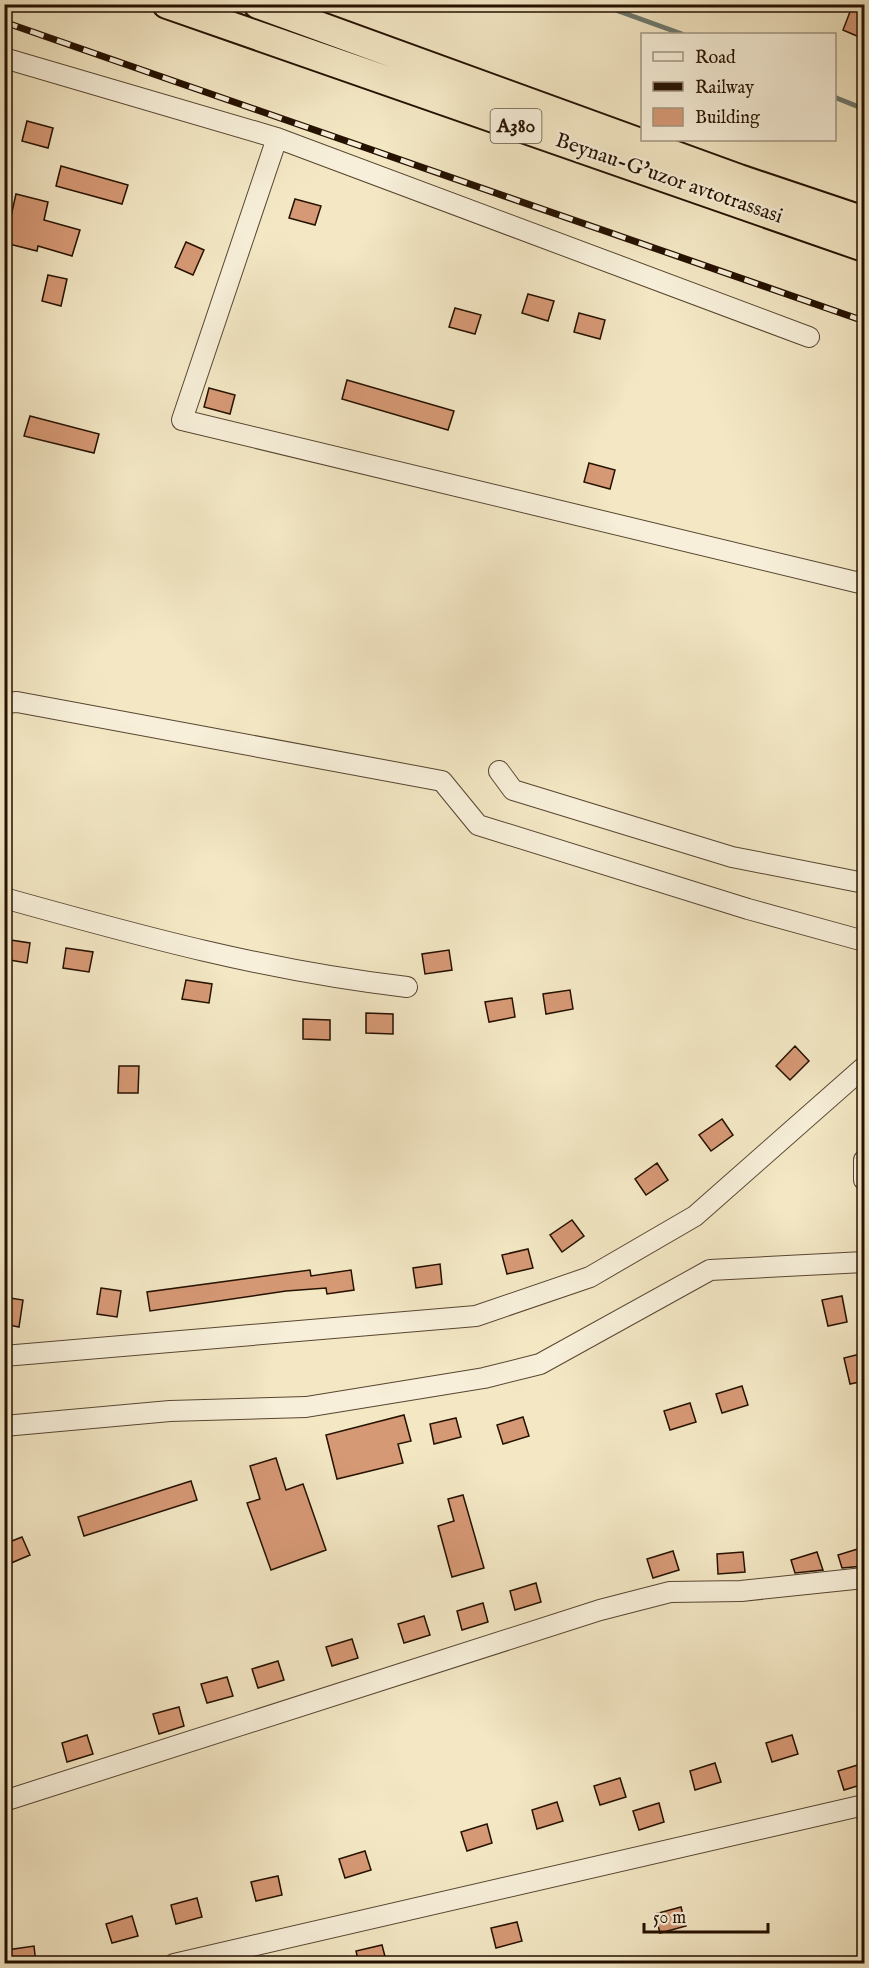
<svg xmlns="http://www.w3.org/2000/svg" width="869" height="1968" font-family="'IM FELL English',serif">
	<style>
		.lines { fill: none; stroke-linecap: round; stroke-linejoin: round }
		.stream { stroke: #6c796d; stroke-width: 5 }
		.building { fill: #d69975; stroke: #251100; stroke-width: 1.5 }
		.minor-casing { stroke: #584631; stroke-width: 22 }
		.highway-casing { stroke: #251100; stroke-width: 32 }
		.minor { stroke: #f7efd9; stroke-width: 20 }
		.highway { stroke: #f3e7c4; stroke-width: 28 }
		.rail-casing { stroke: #251100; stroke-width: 7 }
		.rail { stroke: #f7efd9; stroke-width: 4.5; stroke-dasharray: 14; stroke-linecap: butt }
		.labels { text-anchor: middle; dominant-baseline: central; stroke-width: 4.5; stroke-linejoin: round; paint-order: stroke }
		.shield { fill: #f7efd9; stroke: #645441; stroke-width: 1.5 }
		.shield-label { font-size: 20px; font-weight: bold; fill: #251100 }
		.street-label { font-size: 21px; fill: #251100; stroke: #f7efd9 }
	</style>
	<rect width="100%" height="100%" fill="#f3e7c4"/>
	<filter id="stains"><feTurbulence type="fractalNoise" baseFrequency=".00333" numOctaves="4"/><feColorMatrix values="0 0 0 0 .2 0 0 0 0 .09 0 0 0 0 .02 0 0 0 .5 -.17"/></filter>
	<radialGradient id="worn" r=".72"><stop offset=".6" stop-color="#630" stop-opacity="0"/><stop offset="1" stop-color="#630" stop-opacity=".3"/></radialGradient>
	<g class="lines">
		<path class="stream" d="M 599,4 L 682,34
			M 834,97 L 864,109"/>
	</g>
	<path class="building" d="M 853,4 L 864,4 L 864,39 L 843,30 Z
		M 27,121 L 53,128 L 48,148 L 22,141 Z
		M 61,166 L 128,185 L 122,204 L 56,186 Z
		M 16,194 L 48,202 L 44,220 L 80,230 L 72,256 L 38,246 L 37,251 L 5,243 Z
		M 295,199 L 321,206 L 315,225 L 289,218 Z
		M 186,242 L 204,250 L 193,275 L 175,267 Z
		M 48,275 L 67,279 L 61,306 L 42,301 Z
		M 528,294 L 554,301 L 548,321 L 522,313 Z
		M 455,308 L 481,315 L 475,334 L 449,327 Z
		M 579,313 L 605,320 L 600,339 L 574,332 Z
		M 347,380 L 454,411 L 448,430 L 342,399 Z
		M 209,388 L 235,395 L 230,414 L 204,407 Z
		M 30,416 L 99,434 L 94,453 L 24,436 Z
		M 589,463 L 615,470 L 610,489 L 584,482 Z
		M 4,939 L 30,943 L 27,963 L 4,959 Z
		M 66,948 L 93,952 L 89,972 L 63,968 Z
		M 449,950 L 452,970 L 425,974 L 422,954 Z
		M 186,980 L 212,984 L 209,1003 L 182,999 Z
		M 570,990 L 573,1009 L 546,1014 L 543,994 Z
		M 512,998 L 515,1017 L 489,1022 L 485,1002 Z
		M 366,1013 L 393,1014 L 393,1034 L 366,1033 Z
		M 303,1019 L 330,1020 L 330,1040 L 303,1039 Z
		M 795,1046 L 809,1061 L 790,1080 L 776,1066 Z
		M 119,1066 L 139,1066 L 138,1093 L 118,1093 Z
		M 722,1119 L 733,1135 L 711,1151 L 699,1135 Z
		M 657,1163 L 668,1180 L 646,1195 L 635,1179 Z
		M 572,1220 L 584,1236 L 562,1252 L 550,1235 Z
		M 528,1249 L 533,1268 L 507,1274 L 502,1255 Z
		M 440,1264 L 442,1284 L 416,1288 L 413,1268 Z
		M 310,1270 L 311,1276 L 351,1270 L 354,1290 L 327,1294 L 326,1288 L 286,1291 L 150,1311 L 147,1292 Z
		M 101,1288 L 121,1291 L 117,1317 L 97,1314 Z
		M 842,1296 L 847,1322 L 828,1326 L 822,1300 Z
		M 4,1297 L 23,1300 L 19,1327 L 4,1324 Z
		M 864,1353 L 864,1381 L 850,1384 L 844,1358 Z
		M 742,1386 L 748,1405 L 722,1413 L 716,1394 Z
		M 690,1403 L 696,1422 L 670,1430 L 664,1411 Z
		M 404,1415 L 411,1441 L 398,1444 L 403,1463 L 337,1479 L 326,1435 Z
		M 523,1417 L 529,1436 L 503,1444 L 497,1425 Z
		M 456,1418 L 461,1437 L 434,1444 L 430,1424 Z
		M 276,1458 L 286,1490 L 303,1484 L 326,1550 L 271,1570 L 247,1503 L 260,1499 L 250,1466 Z
		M 191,1481 L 197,1500 L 84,1536 L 78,1517 Z
		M 463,1495 L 484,1568 L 452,1577 L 438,1526 L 454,1521 L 448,1499 Z
		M 22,1537 L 30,1555 L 4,1566 L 4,1544 Z
		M 864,1547 L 864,1566 L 842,1568 L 838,1555 Z
		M 673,1551 L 679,1570 L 653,1578 L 647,1559 Z
		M 743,1552 L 745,1572 L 718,1574 L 717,1554 Z
		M 817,1552 L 823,1570 L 795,1573 L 791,1560 Z
		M 536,1583 L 541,1602 L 515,1610 L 510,1591 Z
		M 483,1603 L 488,1622 L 462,1630 L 457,1611 Z
		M 424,1616 L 430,1635 L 404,1643 L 398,1624 Z
		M 352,1639 L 358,1658 L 332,1666 L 326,1647 Z
		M 278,1661 L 284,1680 L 258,1688 L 252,1669 Z
		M 227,1677 L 233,1696 L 207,1703 L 201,1684 Z
		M 179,1707 L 184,1726 L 159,1734 L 153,1714 Z
		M 87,1735 L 93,1754 L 67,1762 L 62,1743 Z
		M 792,1735 L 798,1754 L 772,1762 L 766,1743 Z
		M 715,1763 L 721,1782 L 695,1790 L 690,1771 Z
		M 864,1763 L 864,1784 L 844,1790 L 838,1771 Z
		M 620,1778 L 626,1797 L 600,1805 L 594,1786 Z
		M 557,1802 L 563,1821 L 537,1829 L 532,1810 Z
		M 659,1803 L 664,1822 L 639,1830 L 633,1811 Z
		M 487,1824 L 492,1843 L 467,1851 L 461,1832 Z
		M 365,1851 L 371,1870 L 345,1878 L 339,1859 Z
		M 278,1876 L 282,1895 L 256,1901 L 251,1882 Z
		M 197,1898 L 202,1917 L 176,1924 L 171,1905 Z
		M 681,1907 L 686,1926 L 660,1933 L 655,1914 Z
		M 132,1916 L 138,1936 L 112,1943 L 106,1924 Z
		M 517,1922 L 522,1941 L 496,1948 L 491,1928 Z
		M 382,1945 L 387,1964 L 359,1964 L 356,1951 Z
		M 34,1946 L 36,1964 L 9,1964 L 7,1950 Z"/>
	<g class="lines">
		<g class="minor-casing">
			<path id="minor" d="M 4,58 L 277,138 L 809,337
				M 277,138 L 182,420 L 864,584
				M 4,703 L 17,702 L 442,781 L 478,825 L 748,909 L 864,941
				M 499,771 L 513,790 L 732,857 L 864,883
				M 4,898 C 140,936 267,971 407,987
				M 864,1160 L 864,1180
				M 4,1356 L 476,1316 L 590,1277 L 695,1216 L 864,1067
				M 4,1426 L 170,1411 L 306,1407 L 484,1378 L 540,1364 L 710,1270 L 864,1262
				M 4,1801 L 600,1610 L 670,1592 L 741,1591 L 864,1578
				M 174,1964 L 864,1805"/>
		</g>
		<g class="highway-casing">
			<path id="highway" d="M 167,4 L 864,247
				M 258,4 L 739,179 L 864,221"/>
		</g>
		<use href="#minor" class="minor"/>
		<use href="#highway" class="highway"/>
		<g class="rail-casing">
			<path id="rail" d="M 4,22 L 864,321"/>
		</g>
		<use href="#rail" class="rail"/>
	</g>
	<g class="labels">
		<rect class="shield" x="490.5" y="109" width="51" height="34" rx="4.5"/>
		<g class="shield-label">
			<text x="516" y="126">A380</text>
		</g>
		<g class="street-label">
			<text transform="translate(669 179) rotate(19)">Beynau-G'uzor avtotrassasi</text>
		</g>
	</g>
	<rect width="869" height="1968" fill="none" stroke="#f3e7c4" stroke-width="24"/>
	<rect x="6" y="6" width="857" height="1956" fill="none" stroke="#251100" stroke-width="3"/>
	<rect x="12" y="12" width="845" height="1944" fill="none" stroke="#251100" stroke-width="1.5"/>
	<rect x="641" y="33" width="195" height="108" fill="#f7efd9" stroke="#a39682" stroke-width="1.5"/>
	<rect x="653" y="52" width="30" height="9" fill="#f7efd9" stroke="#a39682" stroke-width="1.5"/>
	<text x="695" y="63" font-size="18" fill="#251100">Road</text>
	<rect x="653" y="82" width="30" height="9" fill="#251100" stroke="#a39682" stroke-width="1.5"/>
	<text x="695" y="93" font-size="18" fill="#251100">Railway</text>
	<rect x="653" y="108" width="30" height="18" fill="#d69975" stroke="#a39682" stroke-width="1.5"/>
	<text x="695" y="123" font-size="18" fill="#251100">Building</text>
	<path d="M644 1923v9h124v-9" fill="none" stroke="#251100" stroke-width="3"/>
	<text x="653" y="1923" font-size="18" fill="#251100" stroke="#f7efd9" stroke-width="4.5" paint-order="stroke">50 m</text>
	<rect width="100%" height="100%" filter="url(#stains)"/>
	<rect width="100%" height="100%" fill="url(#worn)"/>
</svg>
